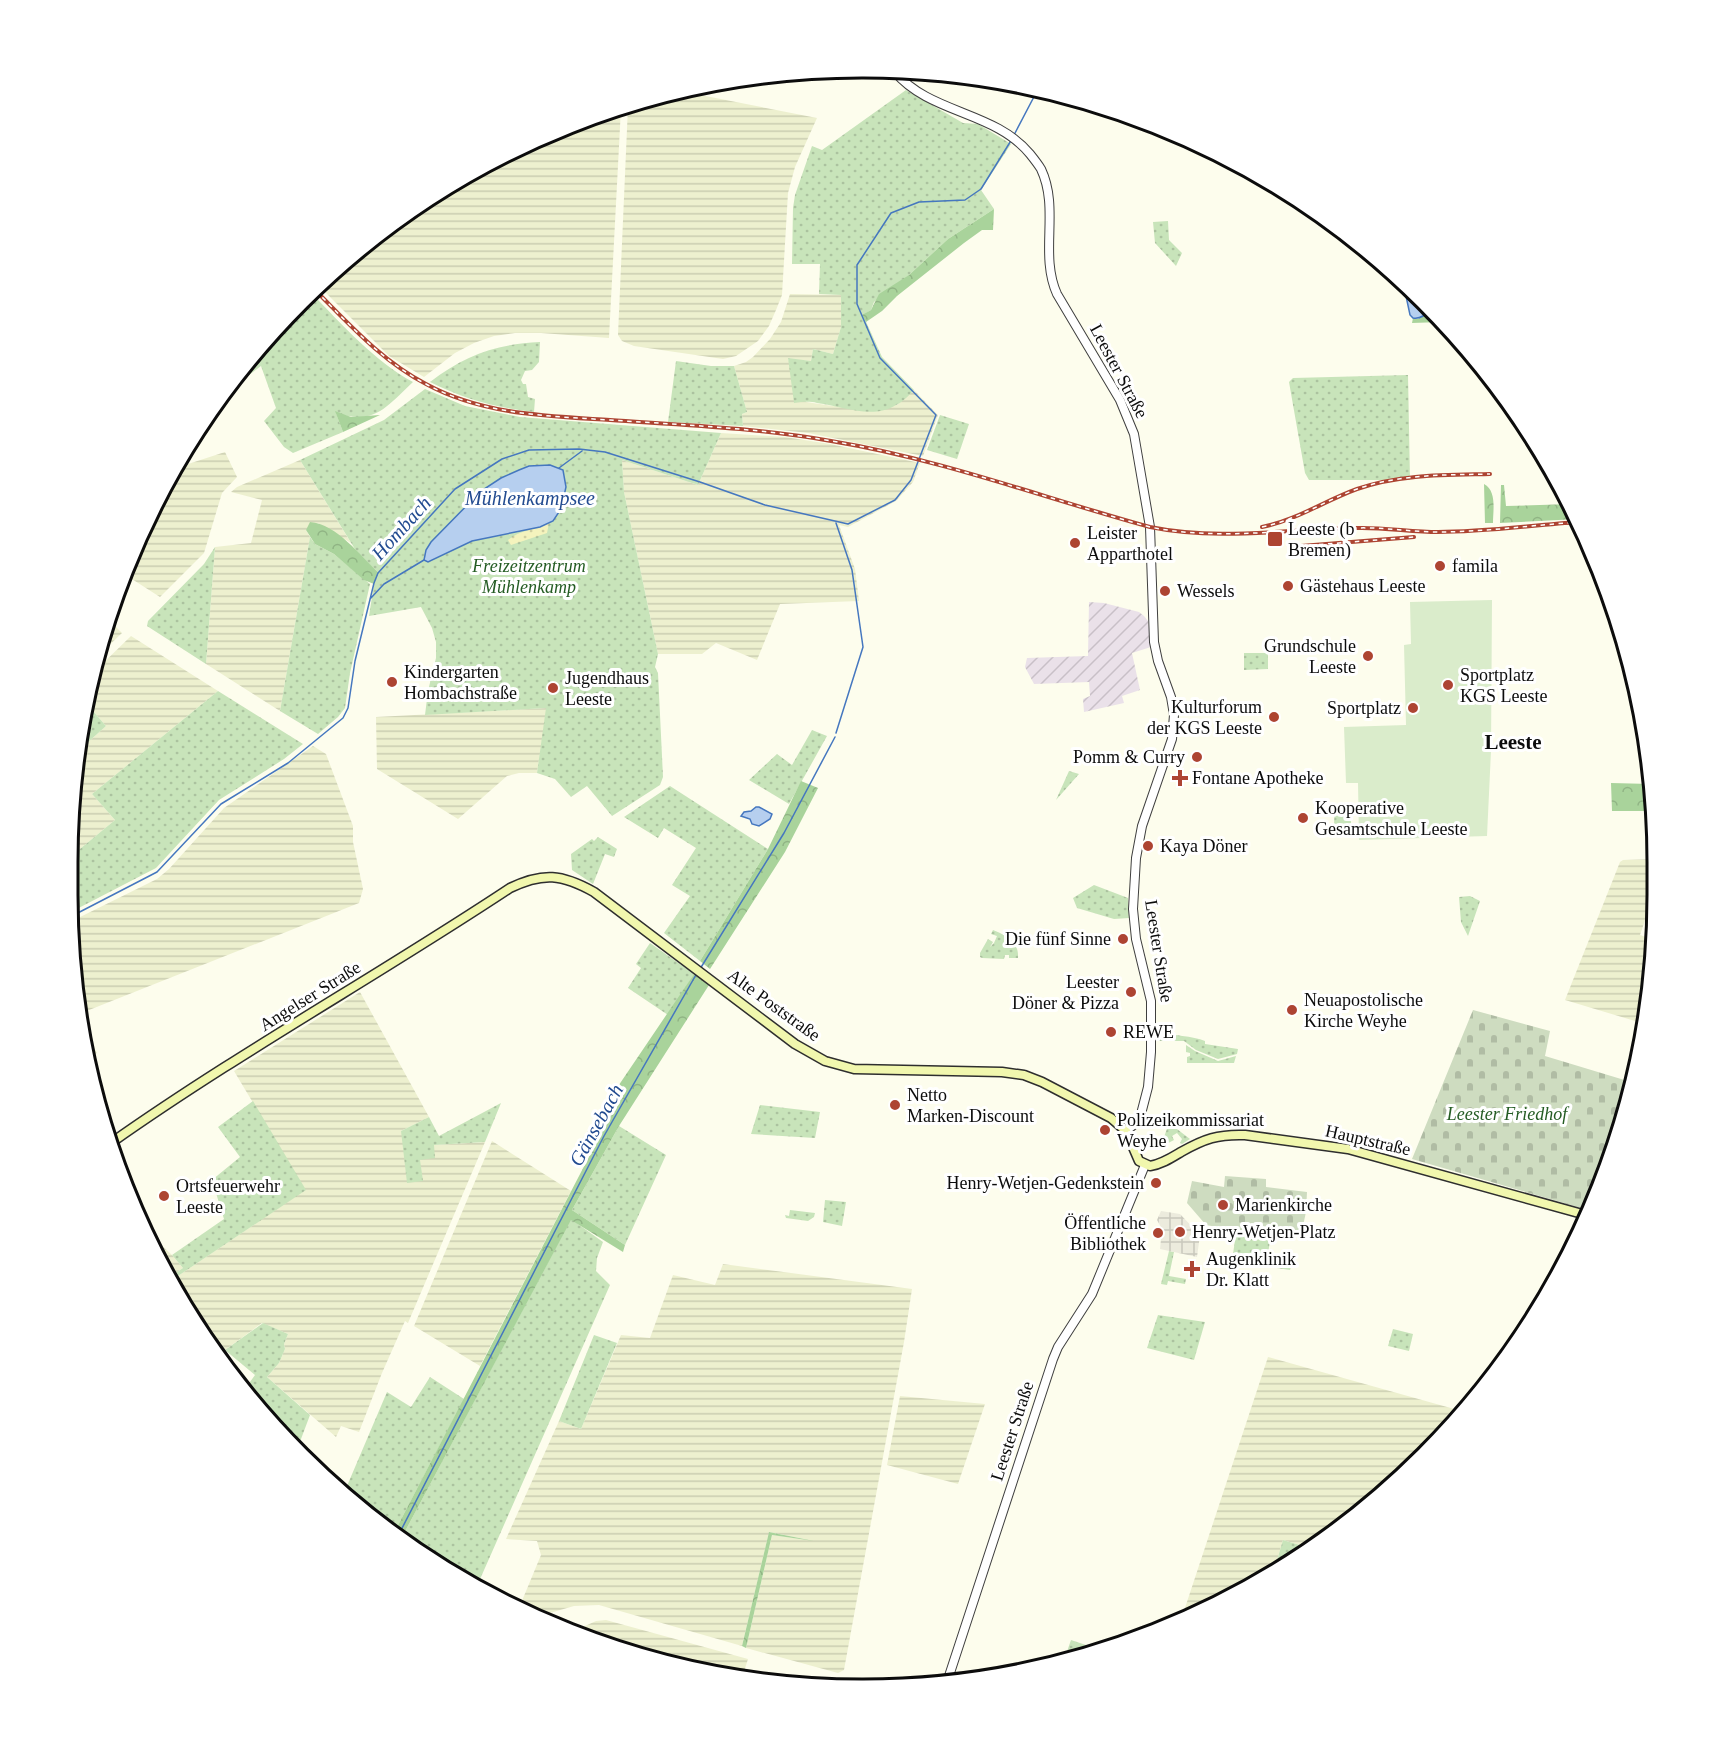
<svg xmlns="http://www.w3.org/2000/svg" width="1725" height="1757" font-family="'Times New Roman',serif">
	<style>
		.industrial { fill: url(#industrial-furrows) }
		.farmland { fill: url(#farmland-rules) }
		.green { fill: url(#green-dots) }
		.forest { fill: url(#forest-crowns) }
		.sand { fill: url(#sand-dots) }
		.cemetery { fill: url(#cemetery-stones) }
		.pitch { fill: #daeccb }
		.plaza { fill: url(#plaza-grid) }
		.water { fill: #b6cfef; stroke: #4577bf; stroke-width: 1.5 }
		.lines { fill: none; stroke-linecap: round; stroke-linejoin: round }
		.stream { stroke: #4577bf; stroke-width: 1.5 }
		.tertiary-casing { stroke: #3f3f3f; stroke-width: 10 }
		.secondary-casing { stroke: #2e2e2e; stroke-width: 11 }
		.tertiary { stroke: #fff; stroke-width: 8 }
		.secondary { stroke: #f1f7ae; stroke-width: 8 }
		.rail-casing { stroke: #ad4432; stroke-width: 4 }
		.rail { stroke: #fff; stroke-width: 1.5; stroke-dasharray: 4.5; stroke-linecap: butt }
		.poi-dot { fill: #ad4432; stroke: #fff; stroke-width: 2 }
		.labels { text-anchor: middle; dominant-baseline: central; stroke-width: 6; stroke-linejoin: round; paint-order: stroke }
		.street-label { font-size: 18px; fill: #0c0c0c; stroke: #fff }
		.poi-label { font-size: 18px; fill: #0c0c0c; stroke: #fff; text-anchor: start }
		.park-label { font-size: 18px; font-style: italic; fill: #245c23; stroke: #fff }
		.water-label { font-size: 20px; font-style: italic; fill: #224b90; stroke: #fff }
		.quarter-label { font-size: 21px; font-weight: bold; fill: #0c0c0c; stroke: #fff }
		.rim { fill: none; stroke: #0c0c0c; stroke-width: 3 }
	</style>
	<defs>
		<pattern id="industrial-furrows" width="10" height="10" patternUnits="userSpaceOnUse" patternTransform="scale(1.5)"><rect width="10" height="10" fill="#eae1e9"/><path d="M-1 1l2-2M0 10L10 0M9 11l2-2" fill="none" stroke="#c8c0c7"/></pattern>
		<pattern id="farmland-rules" width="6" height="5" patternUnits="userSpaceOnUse" patternTransform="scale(1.5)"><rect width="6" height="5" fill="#edf0cf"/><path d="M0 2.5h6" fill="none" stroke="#cacdb1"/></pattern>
		<pattern id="green-dots" width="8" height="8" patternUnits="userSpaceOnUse" patternTransform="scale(1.5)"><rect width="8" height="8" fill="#c8e4ba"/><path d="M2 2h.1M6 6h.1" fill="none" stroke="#abc29f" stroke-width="1.8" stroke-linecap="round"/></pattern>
		<pattern id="forest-crowns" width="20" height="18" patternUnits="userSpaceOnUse" patternTransform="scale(1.5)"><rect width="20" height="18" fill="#a9d39b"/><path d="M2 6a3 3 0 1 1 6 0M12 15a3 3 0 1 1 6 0" fill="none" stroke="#90b484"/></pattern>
		<pattern id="sand-dots" width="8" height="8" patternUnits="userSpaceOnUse" patternTransform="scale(1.5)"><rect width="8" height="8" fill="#f4f3bd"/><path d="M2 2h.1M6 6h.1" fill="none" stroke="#d0cfa1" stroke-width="1.8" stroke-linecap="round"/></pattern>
		<pattern id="cemetery-stones" width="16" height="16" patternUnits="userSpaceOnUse" patternTransform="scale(1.5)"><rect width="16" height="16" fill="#cedcc0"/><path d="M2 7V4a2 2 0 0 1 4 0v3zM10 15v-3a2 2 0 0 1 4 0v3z" fill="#b0bca4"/></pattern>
		<pattern id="plaza-grid" width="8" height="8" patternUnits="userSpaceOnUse" patternTransform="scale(1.5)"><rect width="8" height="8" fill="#ecebdd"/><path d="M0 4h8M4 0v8" fill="none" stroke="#c9c8bc"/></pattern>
	</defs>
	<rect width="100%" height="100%" fill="#fdfded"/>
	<path class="industrial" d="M 1089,602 L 1104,603 L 1139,612 L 1144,616 L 1148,621 L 1151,647 L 1132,653 L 1140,690 L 1122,696 L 1124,703 L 1084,712 L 1083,699 L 1090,696 L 1089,682 L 1034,684 L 1025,667 L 1027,658 L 1088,656 Z"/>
	<path class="farmland" d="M 680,91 L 817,118 L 795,167 L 788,193 L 782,295 L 776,310 L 769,326 L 758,341 L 736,356 L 723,359 L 634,346 L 622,341 L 618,335 L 628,106 L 657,95 Z
		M 621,108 L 609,338 L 541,333 L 515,333 L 494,336 L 474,343 L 455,353 L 424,377 L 389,356 L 320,287 L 379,232 L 511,149 Z
		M 790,294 L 841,295 L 841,327 L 833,354 L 813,349 L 811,361 L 788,359 L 806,402 L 833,406 L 897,405 L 914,390 L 938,415 L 923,456 L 808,433 L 743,426 L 742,414 L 747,412 L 734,366 L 746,362 L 753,357 L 770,339 L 781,322 Z
		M 721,433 L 785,437 L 830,444 L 920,463 L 913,482 L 896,501 L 848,527 L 839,525 L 855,569 L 859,601 L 780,604 L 757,660 L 716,643 L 702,654 L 658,654 L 624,492 L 622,460 L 698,485 Z
		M 225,452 L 237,477 L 222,493 L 204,553 L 160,597 L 124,574 L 174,465 L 181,456 L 182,466 Z
		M 300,460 L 351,543 L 318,523 L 306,530 L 310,537 L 280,711 L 206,664 L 215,547 L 251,543 L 262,500 L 231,492 L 237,487 Z
		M 106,623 L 115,626 L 122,633 L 98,656 Z
		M 131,636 L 218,691 L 92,794 L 115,820 L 69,858 L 76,753 L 106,726 L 87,704 L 95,671 Z
		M 547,708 L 537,773 L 519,773 L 507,776 L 458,819 L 377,769 L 376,717 Z
		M 313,746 L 326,754 L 353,826 L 353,842 L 363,889 L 359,903 L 79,1014 L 70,922 L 157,879 L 169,869 L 224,808 Z
		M 1655,859 L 1654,894 L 1640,935 L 1652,939 L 1651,998 L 1645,1024 L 1565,1000 L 1620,862 L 1623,860 Z
		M 360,992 L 429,1117 L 401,1131 L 420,1160 L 434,1145 L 485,1142 L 408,1323 L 405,1321 L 382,1373 L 359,1432 L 341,1426 L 336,1437 L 267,1377 L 279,1363 L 285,1349 L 284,1344 L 288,1334 L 262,1323 L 225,1350 L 195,1325 L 172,1280 L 305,1190 L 234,1071 Z
		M 80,1024 L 97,1053 L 85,1057 L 83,1050 Z
		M 492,1141 L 571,1191 L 480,1366 L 414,1326 Z
		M 144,1229 L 172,1255 L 183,1268 L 170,1277 Z
		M 723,1264 L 912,1289 L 904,1342 L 844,1670 L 838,1673 L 746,1648 L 772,1535 L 809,1540 L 769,1532 L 742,1646 L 599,1605 L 574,1606 L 536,1617 L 519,1608 L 541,1555 L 537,1541 L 506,1539 L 559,1421 L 581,1429 L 621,1335 L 650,1338 L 673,1275 L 715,1285 Z
		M 1268,1357 L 1465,1412 L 1347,1525 L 1310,1548 L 1283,1540 L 1274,1570 L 1214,1607 L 1181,1620 Z
		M 900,1396 L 985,1404 L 958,1484 L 887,1465 Z
		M 606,1620 L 748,1659 L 742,1678 L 577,1634 L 585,1626 L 596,1621 Z"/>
	<path class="green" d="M 906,90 L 963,123 L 978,124 L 1011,144 L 981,190 L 994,209 L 948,239 L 909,275 L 874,302 L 871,310 L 863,315 L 882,357 L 914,390 C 909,395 903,402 896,405 C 872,420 843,406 817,403 C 809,401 802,402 794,403 L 788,358 L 811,361 L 813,349 L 833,354 L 841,327 L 841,295 L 819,294 L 820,264 L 792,264 L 793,208 L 795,195 L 812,146 L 822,150 Z
		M 1168,221 L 1169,240 L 1182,253 L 1176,266 L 1155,243 L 1153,222 Z
		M 312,294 C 343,325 374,361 413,382 C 387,406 375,426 336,413 L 343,432 L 293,453 L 284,447 L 264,421 L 276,408 L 261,366 L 233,387 L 231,385 L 265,338 Z
		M 540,342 L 539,362 L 532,370 L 525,371 L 521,380 L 523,384 L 526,384 L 528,397 L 535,399 L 534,412 C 497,408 464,399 430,382 C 465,355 496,344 540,342 Z
		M 676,361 L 711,366 L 734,366 L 747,412 L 742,414 L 743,426 L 668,422 Z
		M 1408,375 L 1410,480 L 1309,480 L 1305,473 L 1289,382 L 1293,378 Z
		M 425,389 L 465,406 L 520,417 L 721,433 L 698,485 L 622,460 L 624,492 L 658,654 L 655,667 L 658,673 L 663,777 L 660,785 L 612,816 L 587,786 L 571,797 L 555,779 L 537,773 L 546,708 L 425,715 L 428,691 L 436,658 L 436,642 L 432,628 L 421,607 L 369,616 L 374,584 L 379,573 L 358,554 L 300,460 L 384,420 Z
		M 940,415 L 969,424 L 957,459 L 927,450 Z
		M 310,537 L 315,544 L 334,554 L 370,584 L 350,673 L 345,708 L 338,717 L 318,734 L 280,711 Z
		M 215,547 L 206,664 L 147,626 L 148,621 L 204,564 Z
		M 1244,653 L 1268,653 L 1268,669 L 1244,670 Z
		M 218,691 L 303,744 L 284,759 L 219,800 L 156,868 L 69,913 L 68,894 L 69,858 L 115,820 L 92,794 Z
		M 87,704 L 106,726 L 76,753 Z
		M 812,730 L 827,736 L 789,804 L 749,780 L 777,754 L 792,765 Z
		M 1069,771 L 1079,774 L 1056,800 Z
		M 670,786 L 768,849 L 700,961 L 664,933 L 690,896 L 672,885 L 696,848 L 664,828 L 658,838 L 624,817 Z
		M 1351,803 L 1351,833 L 1337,832 L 1334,824 L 1335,804 Z
		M 598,837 L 617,849 L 614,857 L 605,854 L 593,884 L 572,870 L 571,854 L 592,839 L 594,841 Z
		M 1094,885 L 1128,898 L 1129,918 L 1114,919 L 1077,908 L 1073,898 Z
		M 1470,896 L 1480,901 L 1468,936 L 1461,922 L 1459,897 Z
		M 993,930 C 1007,936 1019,941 1018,958 L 1009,958 L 1009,955 L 1005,955 L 1004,959 L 982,958 L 980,957 L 980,953 L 988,939 L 993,942 L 990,947 L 994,943 L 997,936 L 991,934 Z
		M 650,943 L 694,974 L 668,1015 L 628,988 L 641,968 L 636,964 Z
		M 1159,1033 C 1172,1035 1193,1036 1205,1041 L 1205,1044 L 1238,1049 L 1237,1054 L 1218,1059 L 1196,1050 L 1184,1041 L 1159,1041 Z
		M 1186,1045 L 1195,1051 L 1218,1061 L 1236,1056 L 1234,1063 L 1187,1063 L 1187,1057 L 1190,1056 L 1190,1053 L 1186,1052 Z
		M 253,1101 L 306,1190 L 172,1280 L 170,1277 L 183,1268 L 172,1255 L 224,1219 L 212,1180 L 240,1157 L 218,1127 Z
		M 501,1103 L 485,1142 L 434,1145 L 435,1158 L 420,1160 L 423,1181 L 407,1183 L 401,1131 L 429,1117 L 439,1136 Z
		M 760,1105 L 820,1112 L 815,1138 L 751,1134 Z
		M 1169,1123 L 1190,1139 L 1182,1144 L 1180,1143 L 1182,1139 L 1177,1133 L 1172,1136 L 1174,1140 C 1161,1147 1154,1151 1141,1147 L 1163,1140 Z
		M 619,1126 L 666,1155 L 625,1245 L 572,1210 Z
		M 825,1200 L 846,1202 L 842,1226 L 823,1222 Z
		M 790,1210 L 815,1213 L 814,1217 L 808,1221 L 786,1218 L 785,1215 L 789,1216 Z
		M 571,1219 L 603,1242 L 597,1258 L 596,1271 L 610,1285 L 477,1586 L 421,1556 L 401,1539 Z
		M 1236,1233 L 1271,1234 L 1268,1254 L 1278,1255 L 1278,1259 L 1293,1260 L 1290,1270 L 1232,1261 Z
		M 1169,1251 L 1174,1252 L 1169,1276 L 1186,1279 L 1185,1284 L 1168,1281 L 1167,1285 L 1161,1284 Z
		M 1158,1315 L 1205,1322 L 1194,1360 L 1147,1348 Z
		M 263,1323 L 288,1334 L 284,1344 L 285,1349 L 279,1363 L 267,1377 L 310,1415 L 298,1447 L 281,1433 L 245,1389 L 255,1375 L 225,1350 Z
		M 1393,1329 L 1413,1334 L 1409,1351 L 1388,1346 Z
		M 594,1335 L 617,1343 L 581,1429 L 559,1421 Z
		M 430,1377 L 464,1399 L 394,1533 L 344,1493 L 387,1392 L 411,1407 Z
		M 1283,1540 L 1310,1548 L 1274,1570 Z
		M 1071,1640 L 1101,1650 L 1063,1663 Z"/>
	<path class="forest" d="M 994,209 L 993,230 L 982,230 L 964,243 L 897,296 L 882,311 L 866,322 L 862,315 L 871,310 L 879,294 L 909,275 L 948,239 Z
		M 1371,253 C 1389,266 1402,276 1407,298 L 1378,267 L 1367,260 Z
		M 1429,310 L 1441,322 L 1412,323 L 1413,318 L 1418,319 Z
		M 335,411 L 351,417 L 380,415 L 343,432 Z
		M 1484,484 C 1497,491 1493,510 1493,523 L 1485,523 Z
		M 1501,485 L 1504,485 L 1506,506 L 1571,504 L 1578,519 L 1500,523 Z
		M 310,522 C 337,524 360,556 379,573 L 374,584 L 364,580 L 334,554 L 315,544 L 306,530 Z
		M 801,781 L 818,788 L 785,852 L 710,969 L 700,961 L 768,849 Z
		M 1611,783 L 1651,784 L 1656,811 L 1612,811 Z
		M 694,974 L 709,985 L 619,1126 L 572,1210 L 625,1245 L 623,1252 L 571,1220 L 401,1539 L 394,1533 L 593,1149 L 581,1141 Z
		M 769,1532 L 814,1541 L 772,1535 L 746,1648 L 742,1646 Z"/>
	<path class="sand" d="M 549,523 L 547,533 L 511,545 L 508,540 C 520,530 535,530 549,523 Z"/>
	<path class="cemetery" d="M 1473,1010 L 1550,1031 L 1545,1056 L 1631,1082 C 1620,1129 1608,1165 1588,1210 L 1412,1159 Z
		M 1225,1176 L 1266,1179 L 1266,1187 L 1307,1192 L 1306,1212 L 1301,1235 L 1290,1233 L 1239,1231 L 1206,1225 L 1187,1203 L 1192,1181 L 1224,1187 Z"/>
	<path class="pitch" d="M 1492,600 L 1491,751 L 1487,836 L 1359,840 L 1358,783 L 1346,783 L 1344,727 L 1406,725 L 1404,645 L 1411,644 L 1410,602 Z"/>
	<path class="plaza" d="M 1161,1211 L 1180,1214 L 1200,1235 L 1197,1257 L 1160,1249 L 1162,1229 L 1157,1220 Z"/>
	<path class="water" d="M 1403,282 L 1429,310 C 1425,316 1420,319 1413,318 L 1410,315 Z
		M 550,465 L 563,470 L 566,487 L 561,509 L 553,521 L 540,527 L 472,541 L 428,562 L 424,560 L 426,550 L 431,542 L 481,491 L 501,478 L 519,470 L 529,466 Z
		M 756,807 L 759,807 L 772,814 L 770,819 L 759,826 L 752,824 L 750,819 L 741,816 L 744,812 L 751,811 Z"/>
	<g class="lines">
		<path class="stream" d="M 1014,135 L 1037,91
			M 559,468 L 582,451
			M 836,523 L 852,570 L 863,647 L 836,733
			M 370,599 L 384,584 L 424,560
			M 70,917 L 157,872 L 221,804 L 288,763 L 343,718 L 348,708 L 355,661 L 374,583 L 378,573 L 455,489 L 502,459 L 529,450 L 579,449 L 605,452 L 700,482 L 765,505 L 848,524 L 895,500 L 911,480 L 936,415 L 880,358 L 857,304 L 857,265 L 891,213 L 919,202 L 965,200 L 981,189 L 1012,139
			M 700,969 L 784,833 L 835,737
			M 398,1536 L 604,1136 L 697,973"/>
		<g class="tertiary-casing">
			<path id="tertiary" d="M 895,72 C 930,114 995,111 1030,154 C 1034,159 1038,164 1041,169 C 1060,209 1039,254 1057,294 L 1120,400 L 1134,434 L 1150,527 L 1154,642 L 1158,661 L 1171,697 L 1174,715 L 1172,739 L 1142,826 L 1136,858 L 1133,909 L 1136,939 L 1151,1001 L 1151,1052 L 1148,1087 L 1141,1114 L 1136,1123 L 1126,1131
				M 947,1682 L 1053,1359 L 1058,1347 L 1092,1294 L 1145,1165"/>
		</g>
		<g class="secondary-casing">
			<path id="secondary" d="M 111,1143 C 240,1052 379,975 510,888 C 543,872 562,874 594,892 L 795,1044 L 825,1061 L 854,1069 L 1002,1072 L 1024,1075 L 1042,1082 L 1111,1118 L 1126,1131 L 1139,1161 L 1150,1166 C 1162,1164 1171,1158 1181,1152 C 1204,1139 1218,1134 1245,1135 L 1348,1149 L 1586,1215"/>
		</g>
		<use href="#tertiary" class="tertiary"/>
		<use href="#secondary" class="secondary"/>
		<g class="rail-casing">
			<path id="rail" d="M 316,291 C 350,325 382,361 426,384 C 483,415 547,416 610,420 C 684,425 759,428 831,441 C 940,459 1044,498 1150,527 C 1218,541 1288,529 1356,528 C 1383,527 1411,532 1438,532 C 1485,532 1533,525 1580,522
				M 1262,527 C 1297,520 1324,501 1357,489 C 1400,474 1445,475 1490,474
				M 1301,546 L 1414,537"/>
		</g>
		<use href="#rail" class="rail"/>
	</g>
	<g class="poi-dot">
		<rect x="1267" y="531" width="16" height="16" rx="3"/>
		<circle cx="1075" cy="543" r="6"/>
		<circle cx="1440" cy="566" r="6"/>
		<circle cx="1288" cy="586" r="6"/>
		<circle cx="1165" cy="591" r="6"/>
		<circle cx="1368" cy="656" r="6"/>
		<circle cx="392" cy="682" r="6"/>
		<circle cx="1448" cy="685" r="6"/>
		<circle cx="553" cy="688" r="6"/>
		<circle cx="1413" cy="708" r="6"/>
		<circle cx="1274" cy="717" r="6"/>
		<circle cx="1197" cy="757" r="6"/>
		<path d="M1177 769h6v6h6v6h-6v6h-6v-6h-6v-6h6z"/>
		<circle cx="1303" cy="818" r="6"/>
		<circle cx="1148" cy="846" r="6"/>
		<circle cx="1123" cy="939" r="6"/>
		<circle cx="1131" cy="992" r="6"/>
		<circle cx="1292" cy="1010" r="6"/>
		<circle cx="1111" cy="1032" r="6"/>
		<circle cx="895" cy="1105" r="6"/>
		<circle cx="1105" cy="1130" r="6"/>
		<circle cx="1156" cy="1183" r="6"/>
		<circle cx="164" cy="1196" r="6"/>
		<circle cx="1223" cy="1205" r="6"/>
		<circle cx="1180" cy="1232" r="6"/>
		<circle cx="1158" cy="1233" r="6"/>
		<path d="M1189 1260h6v6h6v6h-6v6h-6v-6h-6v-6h6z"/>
	</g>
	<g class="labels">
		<g class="street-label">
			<text transform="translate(1119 371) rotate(62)">Leester Straße</text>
			<text transform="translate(1159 951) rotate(81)">Leester Straße</text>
			<text transform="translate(310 996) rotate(-32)">Angelser Straße</text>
			<text transform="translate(774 1005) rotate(36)">Alte Poststraße</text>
			<text transform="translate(1368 1140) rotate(13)">Hauptstraße</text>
			<text transform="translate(1012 1431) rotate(-72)">Leester Straße</text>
		</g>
		<g class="poi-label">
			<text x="1288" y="529">Leeste (b<tspan x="1288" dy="21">Bremen)</tspan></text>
			<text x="1087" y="533">Leister<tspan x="1087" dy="21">Apparthotel</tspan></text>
			<text x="1452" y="566">famila</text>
			<text x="1300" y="586">Gästehaus Leeste</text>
			<text x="1177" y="591">Wessels</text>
			<text x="1356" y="646" text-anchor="end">Grundschule<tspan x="1356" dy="21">Leeste</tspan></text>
			<text x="404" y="672">Kindergarten<tspan x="404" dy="21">Hombachstraße</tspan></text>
			<text x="1460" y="675">Sportplatz<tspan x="1460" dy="21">KGS Leeste</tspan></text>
			<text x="565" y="678">Jugendhaus<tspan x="565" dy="21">Leeste</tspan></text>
			<text x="1262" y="707" text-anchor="end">Kulturforum<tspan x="1262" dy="21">der KGS Leeste</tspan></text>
			<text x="1401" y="708" text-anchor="end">Sportplatz</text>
			<text x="1185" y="757" text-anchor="end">Pomm &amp; Curry</text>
			<text x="1192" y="778">Fontane Apotheke</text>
			<text x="1315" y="808">Kooperative<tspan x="1315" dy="21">Gesamtschule Leeste</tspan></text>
			<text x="1160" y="846">Kaya Döner</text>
			<text x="1111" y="939" text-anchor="end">Die fünf Sinne</text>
			<text x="1119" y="982" text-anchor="end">Leester<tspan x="1119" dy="21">Döner &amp; Pizza</tspan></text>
			<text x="1304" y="1000">Neuapostolische<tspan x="1304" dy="21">Kirche Weyhe</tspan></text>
			<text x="1123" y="1032">REWE</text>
			<text x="907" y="1095">Netto<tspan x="907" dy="21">Marken-Discount</tspan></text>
			<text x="1117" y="1120">Polizeikommissariat<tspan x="1117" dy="21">Weyhe</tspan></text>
			<text x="1144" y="1183" text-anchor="end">Henry-Wetjen-Gedenkstein</text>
			<text x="176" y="1186">Ortsfeuerwehr<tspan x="176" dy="21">Leeste</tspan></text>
			<text x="1235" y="1205">Marienkirche</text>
			<text x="1146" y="1223" text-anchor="end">Öffentliche<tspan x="1146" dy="21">Bibliothek</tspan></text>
			<text x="1192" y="1232">Henry-Wetjen-Platz</text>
			<text x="1206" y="1259">Augenklinik<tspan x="1206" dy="21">Dr. Klatt</tspan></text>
		</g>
		<g class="park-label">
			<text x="529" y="566">Freizeitzentrum<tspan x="529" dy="21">Mühlenkamp</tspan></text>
			<text x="1507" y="1114">Leester Friedhof</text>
		</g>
		<g class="water-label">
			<text x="530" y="498">Mühlenkampsee</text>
			<text transform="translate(401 528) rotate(-48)">Hombach</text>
			<text transform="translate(596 1125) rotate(-61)">Gänsebach</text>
		</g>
		<g class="quarter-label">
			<text x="1513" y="742">Leeste</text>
		</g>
	</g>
	<path d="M0 0H1725V1757H0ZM862 78H863A784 784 0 0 1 1647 862V895A784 784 0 0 1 863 1679H862A784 784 0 0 1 78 895V862A784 784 0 0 1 862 78Z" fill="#fff" fill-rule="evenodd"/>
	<path class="rim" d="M862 78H863A784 784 0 0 1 1647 862V895A784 784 0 0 1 863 1679H862A784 784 0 0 1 78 895V862A784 784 0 0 1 862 78Z"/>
</svg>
